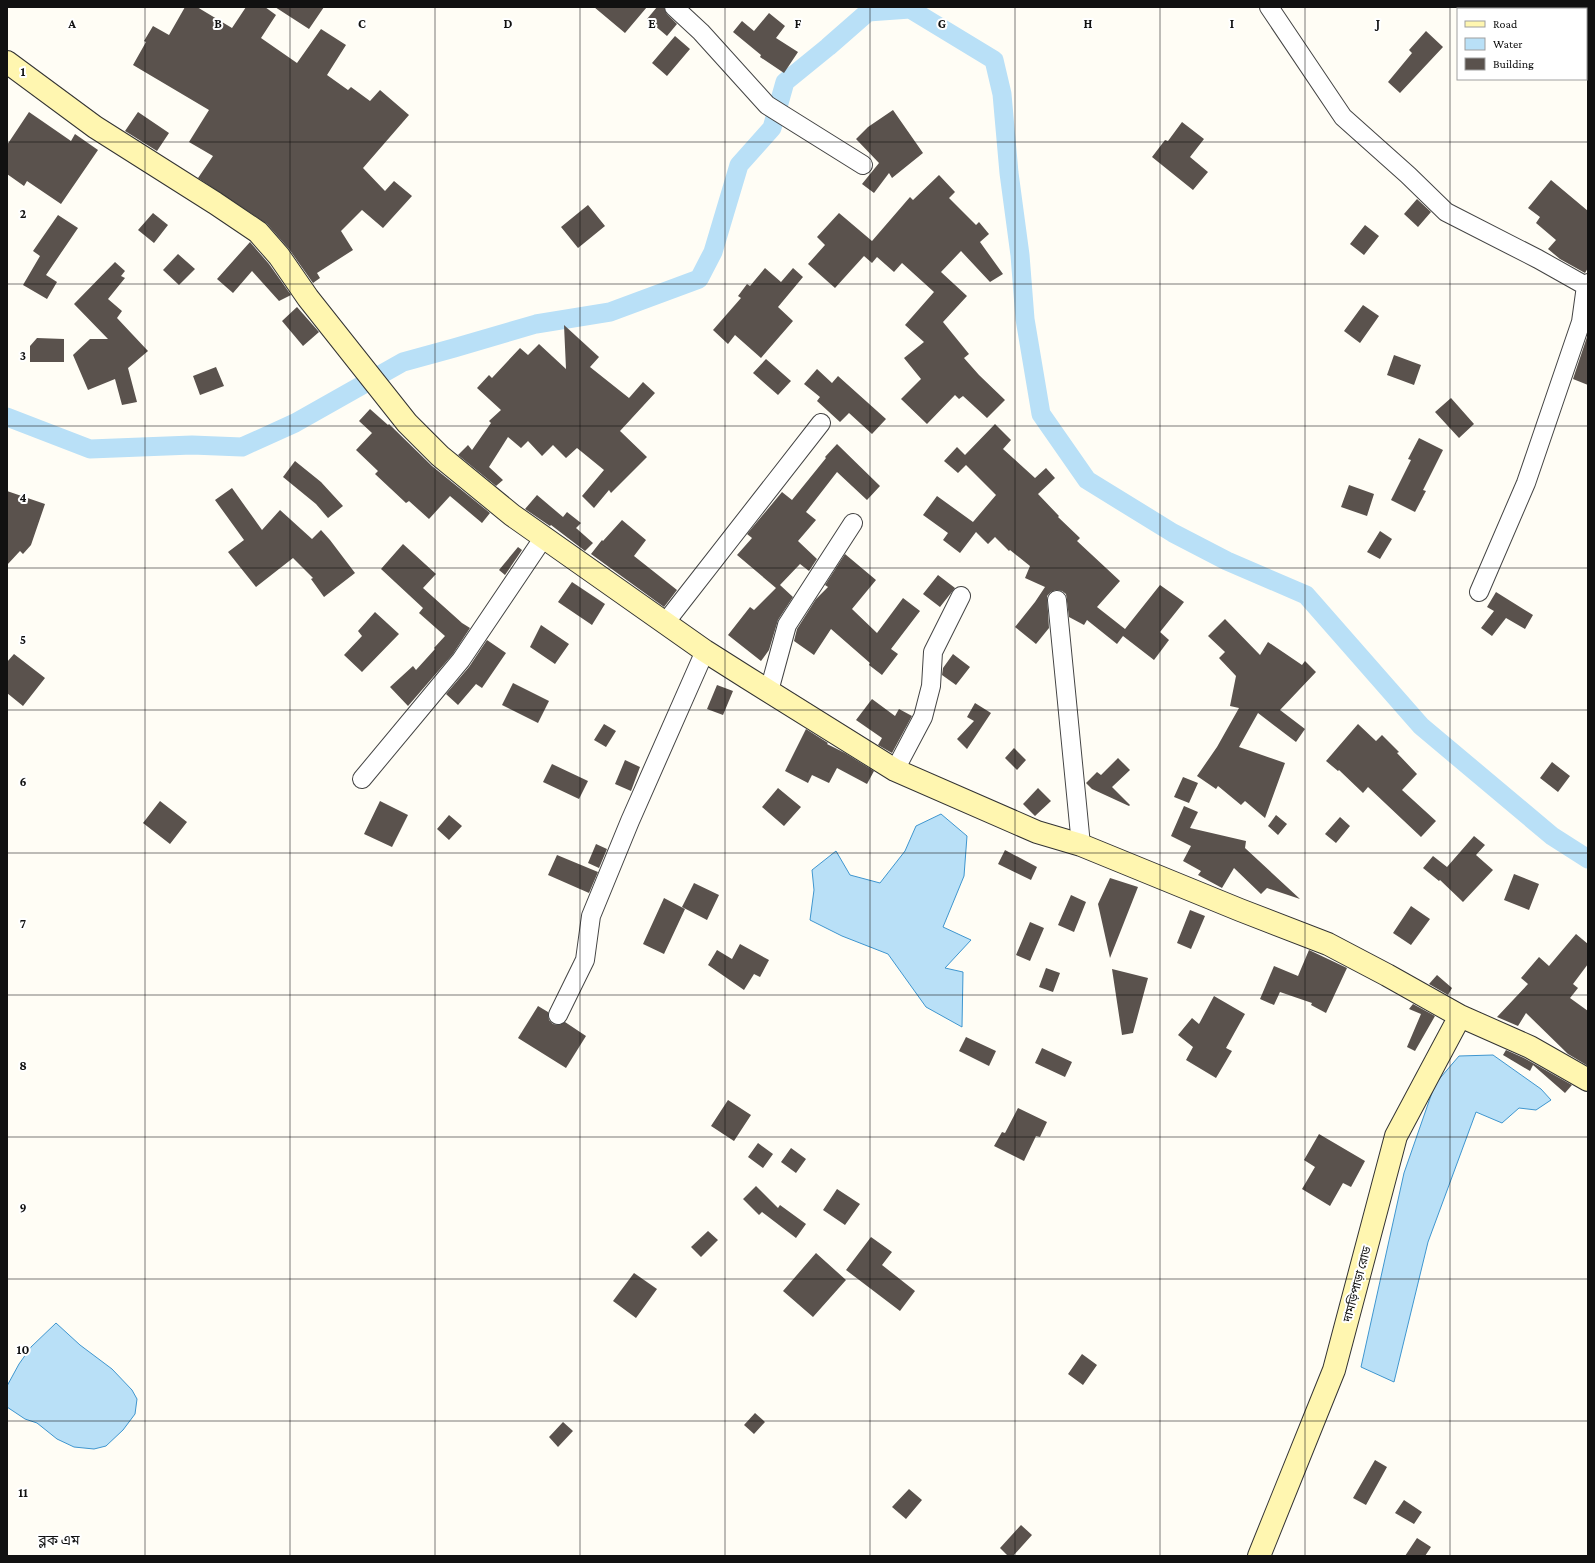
<svg xmlns="http://www.w3.org/2000/svg" width="1595" height="1563" font-family="'Crimson Pro','Noto Sans Bengali',serif">
	<style>
		.water { fill: #b9e0f7; stroke: #3f96cf }
		.lines { fill: none; stroke-linecap: round; stroke-linejoin: round }
		.canal { stroke: #b9e0f7; stroke-width: 19 }
		.building { fill: #5a524d }
		.street-casing { stroke: #444; stroke-width: 20 }
		.secondary-casing { stroke: #333; stroke-width: 24 }
		.street { stroke: #fff; stroke-width: 18 }
		.secondary { stroke: #fff6b0; stroke-width: 22 }
		.grid { fill: none; stroke: #111; stroke-width: 1; stroke-opacity: 0.55 }
		.labels { text-anchor: middle; dominant-baseline: central; stroke-width: 4; stroke-linejoin: round; paint-order: stroke }
		.street-label { font-size: 12px; fill: #111; stroke: #fff }
		.quarter-label { font-size: 14px; fill: #111; stroke: #fff }
		.grid-label { font-size: 13px; text-anchor: middle; font-weight: bold; fill: #111; stroke: #fff; stroke-width: 4; stroke-linejoin: round; paint-order: stroke }
	</style>
	<rect width="100%" height="100%" fill="#fffdf5"/>
	<path class="water" d="M 941,814 L 967,836 L 964,876 L 943,927 L 971,940 L 945,968 L 963,972 L 962,1027 L 926,1007 L 888,954 L 842,936 L 810,920 L 814,890 L 812,870 L 836,851 L 850,875 L 880,883 L 905,851 L 916,826 Z
		M 1493,1055 L 1541,1089 L 1551,1100 L 1536,1110 L 1519,1108 L 1502,1123 L 1476,1112 L 1428,1242 L 1394,1382 L 1361,1367 L 1404,1173 L 1435,1084 L 1459,1056 Z
		M 56,1323 L 80,1345 L 112,1369 L 132,1390 L 137,1399 L 135,1414 L 123,1430 L 106,1446 L 94,1449 L 74,1447 L 57,1439 L 37,1423 L 25,1419 L 7,1407 L 7,1386 L 19,1364 L 31,1347 Z"/>
	<g class="lines">
		<path class="canal" d="M 7,417 L 90,449 L 192,445 L 242,447 L 295,423 L 403,362 L 454,348 L 536,324 L 610,312 L 699,279 L 713,252 L 739,165 L 772,128 L 785,82 L 828,47 L 868,12 L 910,9 L 994,60 L 1002,94 L 1009,173 L 1020,255 L 1025,319 L 1041,414 L 1087,480 L 1173,533 L 1227,561 L 1306,595 L 1421,726 L 1552,836 L 1588,859"/>
	</g>
	<path class="building" d="M 185,7 L 197,7 L 232,28 L 246,7 L 265,7 L 276,15 L 261,38 L 297,63 L 321,29 L 346,45 L 327,75 L 348,90 L 351,87 L 370,101 L 380,90 L 409,115 L 363,168 L 385,191 L 394,181 L 412,196 L 383,228 L 362,210 L 341,231 L 353,250 L 317,273 L 320,278 L 313,283 L 289,249 L 267,224 L 198,178 L 213,156 L 189,142 L 209,110 L 133,65 L 146,42 L 144,41 L 153,26 L 169,35 Z
		M 275,7 L 324,7 L 309,29 Z
		M 594,7 L 647,7 L 625,33 Z
		M 657,7 L 664,7 L 667,14 L 677,24 L 667,36 L 647,19 Z
		M 769,13 L 785,26 L 776,38 L 798,52 L 784,73 L 760,57 L 761,55 L 733,32 L 742,21 L 754,31 Z
		M 1426,31 L 1443,47 L 1400,93 L 1388,82 L 1412,53 L 1409,50 Z
		M 675,36 L 690,49 L 667,76 L 652,63 Z
		M 893,110 L 923,153 L 892,178 L 889,173 L 874,193 L 862,184 L 879,163 L 856,139 L 868,127 Z
		M 29,112 L 71,141 L 75,134 L 98,150 L 61,204 L 27,181 L 24,186 L 7,174 L 7,145 Z
		M 138,112 L 169,133 L 157,151 L 125,131 Z
		M 1182,122 L 1204,139 L 1190,157 L 1208,172 L 1193,190 L 1152,157 L 1165,140 L 1168,141 Z
		M 939,175 L 955,192 L 949,198 L 976,225 L 979,222 L 989,234 L 980,242 L 1003,274 L 990,282 L 961,251 L 941,272 L 967,296 L 943,322 L 969,354 L 964,358 L 979,375 L 1005,400 L 987,418 L 963,396 L 959,399 L 955,395 L 927,424 L 901,399 L 921,379 L 904,358 L 924,342 L 905,325 L 934,292 L 902,263 L 894,272 L 877,257 L 872,263 L 864,256 L 835,288 L 808,264 L 825,245 L 817,237 L 839,213 L 872,241 L 910,197 L 913,200 Z
		M 1551,180 L 1588,211 L 1588,268 L 1585,273 L 1560,259 L 1548,249 L 1556,240 L 1536,223 L 1540,217 L 1528,208 Z
		M 1417,199 L 1431,212 L 1418,227 L 1404,214 Z
		M 588,205 L 605,226 L 578,248 L 561,227 Z
		M 153,213 L 168,225 L 154,243 L 138,230 Z
		M 58,215 L 78,228 L 46,275 L 57,282 L 47,299 L 23,285 L 40,256 L 33,251 Z
		M 1365,225 L 1379,236 L 1364,255 L 1350,244 Z
		M 250,242 L 269,264 L 291,295 L 279,301 L 252,271 L 233,293 L 217,279 Z
		M 178,254 L 195,269 L 179,285 L 163,270 Z
		M 115,262 L 125,271 L 121,276 L 125,278 L 108,299 L 122,311 L 117,318 L 148,351 L 128,368 L 137,402 L 122,405 L 115,379 L 88,390 L 73,355 L 90,339 L 108,339 L 74,304 Z
		M 765,268 L 781,282 L 793,268 L 803,277 L 778,307 L 793,321 L 761,358 L 735,335 L 728,344 L 713,330 L 741,298 L 738,296 L 747,284 L 750,286 Z
		M 1363,305 L 1379,316 L 1360,343 L 1344,331 Z
		M 297,307 L 319,332 L 303,346 L 282,321 Z
		M 564,325 L 599,357 L 590,367 L 629,398 L 643,382 L 655,393 L 620,431 L 647,457 L 611,493 L 609,490 L 594,508 L 582,496 L 604,470 L 577,448 L 566,458 L 553,445 L 542,456 L 528,441 L 521,448 L 508,437 L 489,467 L 503,480 L 496,486 L 458,455 L 468,445 L 472,450 L 491,423 L 489,421 L 501,410 L 477,388 L 489,375 L 492,378 L 520,348 L 528,355 L 539,344 L 566,369 Z
		M 1588,334 L 1588,385 L 1573,379 Z
		M 37,338 L 64,339 L 64,362 L 30,362 L 30,346 Z
		M 1394,355 L 1421,365 L 1414,385 L 1387,375 Z
		M 766,359 L 791,381 L 778,395 L 753,373 Z
		M 216,367 L 224,386 L 200,395 L 193,376 Z
		M 817,369 L 832,383 L 838,376 L 886,419 L 872,434 L 849,413 L 840,422 L 817,401 L 820,397 L 804,384 Z
		M 1451,398 L 1474,424 L 1459,438 L 1435,412 Z
		M 370,409 L 388,425 L 389,424 L 432,466 L 490,513 L 482,523 L 450,496 L 429,519 L 409,501 L 406,503 L 375,474 L 378,471 L 356,450 L 372,433 L 359,421 Z
		M 995,424 L 1011,440 L 1003,449 L 1035,478 L 1046,468 L 1055,478 L 1038,494 L 1059,516 L 1058,517 L 1080,538 L 1077,541 L 1120,581 L 1097,607 L 1125,629 L 1160,585 L 1184,602 L 1160,632 L 1169,640 L 1154,660 L 1123,636 L 1117,644 L 1087,620 L 1084,625 L 1069,617 L 1066,594 L 1062,591 L 1056,590 L 1051,592 L 1047,596 L 1049,628 L 1036,644 L 1015,627 L 1035,602 L 1045,587 L 1025,578 L 1030,566 L 1010,550 L 1009,551 L 995,537 L 988,544 L 976,532 L 960,553 L 943,540 L 948,533 L 923,515 L 937,496 L 973,522 L 996,495 L 966,465 L 958,473 L 944,461 L 957,447 L 965,455 Z
		M 1419,438 L 1443,450 L 1423,490 L 1426,491 L 1415,512 L 1391,500 L 1411,460 L 1408,459 Z
		M 837,444 L 880,486 L 867,500 L 837,472 L 806,512 L 816,520 L 798,541 L 817,559 L 809,571 L 800,564 L 780,585 L 793,597 L 778,620 L 769,650 L 761,661 L 728,635 L 750,607 L 754,610 L 776,588 L 737,555 L 752,538 L 747,534 L 782,492 L 792,500 L 826,458 L 825,457 Z
		M 295,461 L 321,482 L 343,506 L 328,518 L 316,504 L 283,477 Z
		M 1349,485 L 1374,494 L 1367,516 L 1341,507 Z
		M 232,488 L 262,530 L 280,510 L 312,539 L 321,530 L 330,540 L 355,573 L 324,597 L 311,579 L 313,578 L 293,558 L 256,587 L 228,552 L 244,540 L 215,500 Z
		M 7,491 L 45,504 L 31,545 L 23,554 L 20,551 L 7,565 Z
		M 537,495 L 563,517 L 567,512 L 581,523 L 576,528 L 593,543 L 585,551 L 551,525 L 550,526 L 525,509 Z
		M 622,520 L 646,540 L 634,556 L 677,590 L 664,607 L 591,554 L 602,540 L 603,541 Z
		M 1380,531 L 1392,539 L 1380,559 L 1367,552 Z
		M 403,544 L 436,574 L 423,588 L 462,623 L 470,628 L 453,654 L 408,706 L 390,687 L 413,666 L 416,670 L 435,649 L 434,648 L 445,636 L 419,613 L 423,608 L 381,569 Z
		M 518,547 L 522,550 L 505,575 L 499,570 Z
		M 845,554 L 876,580 L 852,609 L 877,633 L 903,598 L 920,611 L 891,649 L 898,654 L 882,675 L 869,665 L 870,663 L 831,629 L 814,655 L 794,641 L 797,629 L 816,599 L 828,587 L 825,585 Z
		M 938,575 L 955,588 L 940,607 L 923,594 Z
		M 572,582 L 605,604 L 592,625 L 558,602 Z
		M 1496,592 L 1533,615 L 1525,629 L 1506,618 L 1492,636 L 1481,628 L 1494,611 L 1487,607 Z
		M 375,612 L 399,634 L 362,672 L 344,655 L 362,636 L 358,631 Z
		M 1225,619 L 1260,655 L 1268,642 L 1302,665 L 1305,661 L 1316,672 L 1280,710 L 1305,729 L 1296,742 L 1258,713 L 1239,747 L 1285,763 L 1265,818 L 1245,801 L 1241,805 L 1218,786 L 1216,789 L 1197,776 L 1217,747 L 1239,708 L 1230,706 L 1236,676 L 1219,658 L 1225,652 L 1208,636 Z
		M 541,625 L 569,644 L 555,664 L 530,647 Z
		M 487,640 L 506,653 L 482,688 L 476,684 L 458,705 L 446,694 L 469,667 Z
		M 14,654 L 45,678 L 23,706 L 7,693 L 7,662 Z
		M 953,654 L 970,667 L 956,685 L 942,675 L 943,668 Z
		M 513,683 L 549,701 L 538,723 L 502,705 Z
		M 717,685 L 733,691 L 723,715 L 707,709 Z
		M 872,699 L 895,716 L 899,709 L 912,716 L 892,753 L 878,745 L 882,738 L 856,720 Z
		M 975,703 L 991,713 L 967,749 L 957,739 L 974,721 L 967,717 Z
		M 604,724 L 616,731 L 606,747 L 594,740 Z
		M 1358,724 L 1376,741 L 1382,735 L 1399,752 L 1397,753 L 1417,774 L 1402,790 L 1436,821 L 1421,837 L 1368,787 L 1363,793 L 1339,770 L 1338,771 L 1326,761 Z
		M 806,729 L 828,743 L 827,744 L 845,753 L 874,771 L 867,784 L 837,768 L 829,783 L 812,775 L 808,783 L 785,771 Z
		M 1014,748 L 1026,760 L 1017,770 L 1005,758 Z
		M 1118,758 L 1130,770 L 1112,787 L 1130,805 L 1129,806 L 1092,789 L 1086,783 L 1097,772 L 1101,775 Z
		M 625,760 L 640,767 L 631,791 L 615,784 Z
		M 1552,762 L 1570,776 L 1558,792 L 1540,778 Z
		M 552,764 L 588,781 L 579,799 L 543,782 Z
		M 1183,777 L 1198,783 L 1189,803 L 1174,797 Z
		M 778,788 L 801,807 L 784,826 L 762,807 Z
		M 1038,788 L 1051,801 L 1035,816 L 1023,804 Z
		M 160,801 L 187,822 L 170,844 L 143,823 Z
		M 380,801 L 408,815 L 392,847 L 364,834 Z
		M 1184,806 L 1198,812 L 1190,828 L 1246,841 L 1245,848 L 1300,899 L 1267,888 L 1261,894 L 1234,868 L 1222,888 L 1198,875 L 1201,871 L 1183,861 L 1191,846 L 1171,836 Z
		M 449,815 L 462,826 L 449,840 L 437,829 Z
		M 1276,815 L 1287,824 L 1278,835 L 1268,826 Z
		M 1340,817 L 1350,826 L 1336,843 L 1325,834 Z
		M 1474,836 L 1485,845 L 1476,855 L 1493,870 L 1463,902 L 1440,880 L 1439,881 L 1423,868 L 1433,856 L 1447,867 Z
		M 596,844 L 607,849 L 599,868 L 588,863 Z
		M 1005,850 L 1037,867 L 1031,880 L 998,864 Z
		M 557,855 L 598,872 L 589,893 L 548,875 Z
		M 1514,874 L 1539,884 L 1529,910 L 1504,900 Z
		M 1110,878 L 1138,887 L 1110,958 L 1098,904 Z
		M 694,883 L 719,895 L 707,920 L 682,907 Z
		M 1071,895 L 1086,902 L 1074,932 L 1058,925 Z
		M 664,898 L 685,909 L 664,954 L 643,944 Z
		M 1411,906 L 1430,919 L 1411,945 L 1393,933 Z
		M 1190,910 L 1205,916 L 1191,949 L 1177,943 Z
		M 1030,922 L 1044,928 L 1030,961 L 1016,955 Z
		M 1576,934 L 1588,944 L 1588,964 L 1573,984 L 1578,988 L 1570,998 L 1588,1011 L 1588,1066 L 1568,1054 L 1526,1013 L 1518,1026 L 1497,1017 L 1528,984 L 1521,978 L 1539,957 L 1549,966 Z
		M 740,944 L 769,960 L 760,977 L 754,974 L 744,990 L 708,965 L 717,950 L 732,959 Z
		M 1309,950 L 1347,968 L 1326,1013 L 1311,1005 L 1312,1003 L 1280,992 L 1274,1005 L 1260,999 L 1274,966 L 1298,976 Z
		M 1046,968 L 1060,973 L 1053,992 L 1039,987 Z
		M 1112,969 L 1148,978 L 1133,1033 L 1122,1035 Z
		M 1437,975 L 1452,988 L 1448,995 L 1429,984 Z
		M 1214,996 L 1245,1014 L 1226,1048 L 1232,1051 L 1216,1078 L 1186,1060 L 1193,1047 L 1178,1035 L 1192,1018 L 1199,1024 Z
		M 1413,1004 L 1435,1016 L 1415,1051 L 1407,1047 L 1421,1014 L 1409,1009 Z
		M 538,1006 L 548,1012 L 549,1020 L 553,1024 L 559,1025 L 565,1022 L 586,1036 L 566,1068 L 518,1038 Z
		M 966,1037 L 996,1051 L 989,1066 L 959,1051 Z
		M 1042,1048 L 1072,1062 L 1065,1077 L 1035,1063 Z
		M 1506,1050 L 1524,1058 L 1572,1085 L 1565,1093 L 1533,1065 L 1530,1071 L 1503,1055 Z
		M 728,1100 L 751,1115 L 734,1141 L 711,1126 Z
		M 1018,1108 L 1047,1122 L 1040,1137 L 1036,1136 L 1024,1161 L 994,1146 L 1002,1132 L 1005,1133 Z
		M 1319,1134 L 1365,1161 L 1351,1187 L 1343,1183 L 1330,1206 L 1302,1189 L 1315,1167 L 1304,1160 Z
		M 758,1143 L 773,1154 L 763,1168 L 748,1157 Z
		M 791,1148 L 806,1159 L 796,1173 L 781,1162 Z
		M 756,1186 L 778,1208 L 780,1205 L 806,1224 L 796,1238 L 762,1212 L 759,1215 L 743,1199 Z
		M 837,1189 L 860,1204 L 845,1225 L 823,1210 Z
		M 708,1231 L 718,1240 L 701,1257 L 691,1247 Z
		M 871,1237 L 892,1252 L 882,1265 L 915,1291 L 900,1311 L 846,1270 Z
		M 816,1253 L 846,1280 L 813,1317 L 783,1291 Z
		M 634,1273 L 657,1289 L 636,1318 L 613,1301 Z
		M 1082,1354 L 1097,1365 L 1083,1385 L 1068,1374 Z
		M 755,1413 L 765,1422 L 754,1434 L 744,1425 Z
		M 563,1422 L 573,1431 L 558,1447 L 549,1437 Z
		M 1375,1460 L 1387,1467 L 1366,1505 L 1353,1498 Z
		M 909,1489 L 922,1500 L 906,1519 L 892,1507 Z
		M 1404,1500 L 1422,1512 L 1414,1524 L 1395,1513 Z
		M 1021,1525 L 1032,1535 L 1013,1556 L 1008,1556 L 1000,1548 Z
		M 1417,1538 L 1431,1547 L 1425,1556 L 1405,1556 Z"/>
	<g class="lines">
		<g class="street-casing">
			<path id="street" d="M 674,7 L 701,32 L 767,105 L 863,165
				M 1269,7 L 1343,117 L 1408,175 L 1446,212 L 1538,259 L 1586,286
				M 1479,592 L 1526,483 L 1581,322 L 1586,286 L 1588,283
				M 1057,600 L 1081,845
				M 665,623 L 821,423
				M 769,691 L 787,625 L 853,523
				M 895,770 L 923,717 L 931,686 L 933,652 L 961,596
				M 362,779 L 461,660 L 544,537
				M 558,1015 L 585,960 L 591,916 L 630,821 L 705,651"/>
		</g>
		<g class="secondary-casing">
			<path id="secondary" d="M 7,62 L 95,127 L 215,203 L 258,232 L 279,256 L 308,298 L 407,423 L 440,456 L 512,515 L 705,651 L 746,677 L 895,770 L 1037,832 L 1081,845 L 1240,910 L 1328,944 L 1387,975 L 1460,1016 L 1530,1047 L 1588,1080
				M 1259,1556 L 1334,1370 L 1396,1136 L 1460,1016"/>
		</g>
		<use href="#street" class="street"/>
		<use href="#secondary" class="secondary"/>
	</g>
	<path class="grid" d="M 145,7 L 145,1556M 290,7 L 290,1556M 435,7 L 435,1556M 580,7 L 580,1556M 725,7 L 725,1556M 870,7 L 870,1556M 1015,7 L 1015,1556M 1160,7 L 1160,1556M 1305,7 L 1305,1556M 1450,7 L 1450,1556M 7,142 L 1588,142M 7,284 L 1588,284M 7,426 L 1588,426M 7,568 L 1588,568M 7,710 L 1588,710M 7,853 L 1588,853M 7,995 L 1588,995M 7,1137 L 1588,1137M 7,1279 L 1588,1279M 7,1421 L 1588,1421"/>
	<g class="labels">
		<g class="street-label">
			<text transform="translate(1357 1284) rotate(-75)">দামড়িপাড়া রোড</text>
		</g>
		<g class="quarter-label">
			<text x="59" y="1540">ব্লক এম</text>
		</g>
	</g>
	<g class="grid-label">
		<text x="72" y="28">A</text>
		<text x="218" y="28">B</text>
		<text x="362" y="28">C</text>
		<text x="508" y="28">D</text>
		<text x="652" y="28">E</text>
		<text x="798" y="28">F</text>
		<text x="942" y="28">G</text>
		<text x="1088" y="28">H</text>
		<text x="1232" y="28">I</text>
		<text x="1378" y="28">J</text>
		<text x="23" y="76">1</text>
		<text x="23" y="218">2</text>
		<text x="23" y="360">3</text>
		<text x="23" y="502">4</text>
		<text x="23" y="644">5</text>
		<text x="23" y="786">6</text>
		<text x="23" y="928">7</text>
		<text x="23" y="1070">8</text>
		<text x="23" y="1212">9</text>
		<text x="23" y="1354">10</text>
		<text x="23" y="1497">11</text>
	</g>
	<rect width="1595" height="1563" fill="none" stroke="#111111" stroke-width="16"/>
	<rect x="1457" y="8" width="130" height="72" fill="#ffffff" stroke="#a0a0a0"/>
	<rect x="1465" y="21" width="20" height="6" fill="#fff6b0" stroke="#a0a0a0"/>
	<text x="1493" y="28" font-size="12" fill="#111111">Road</text>
	<rect x="1465" y="38" width="20" height="12" fill="#b9e0f7" stroke="#a0a0a0"/>
	<text x="1493" y="48" font-size="12" fill="#111111">Water</text>
	<rect x="1465" y="58" width="20" height="12" fill="#5a524d" stroke="#a0a0a0"/>
	<text x="1493" y="68" font-size="12" fill="#111111">Building</text>
</svg>
